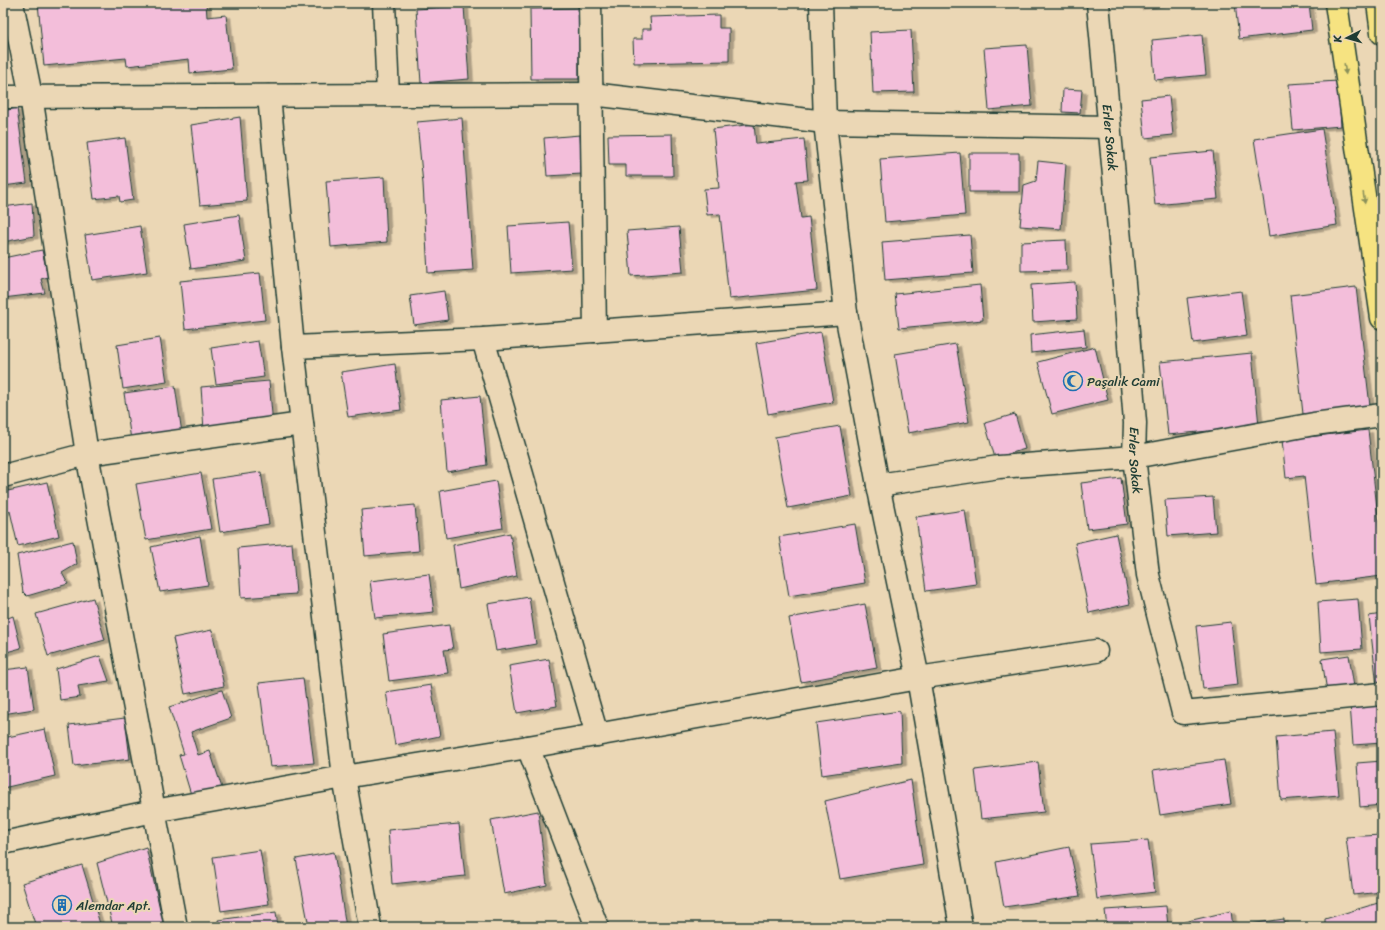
<svg xmlns="http://www.w3.org/2000/svg" width="1385" height="930" font-family="Sriracha,sans-serif">
	<style>
		.building { fill: #f3beda; stroke: #1f3d34; filter: url(#shadow) }
		.lines { fill: none; stroke-linecap: round; stroke-linejoin: round }
		.minor-casing { stroke: #1f3d34; stroke-width: 25 }
		.primary-casing { stroke: #1f3d34; stroke-width: 25 }
		.minor { stroke: #ebd7b5; stroke-width: 22 }
		.primary { stroke: #f6e381; stroke-width: 22 }
		.oneway { fill: #8a905a }
		.labels { text-anchor: middle; dominant-baseline: central; stroke-width: 4; stroke-linejoin: round; paint-order: stroke }
		.street-label { font-size: 13px; fill: #1f3d34; stroke: #ebd7b5 }
		.poi-label { font-size: 13px; fill: #1f3d34; stroke: #ebd7b5; text-anchor: start }
	</style>
	<defs>
		<filter id="shadow"><feDropShadow dx="4.5" dy="2.5" stdDeviation="0" flood-color="#0004"/></filter>
	</defs>
	<rect width="100%" height="100%" fill="#ebd7b5"/>
	<filter id="ink" filterUnits="userSpaceOnUse"><feTurbulence type="fractalNoise" baseFrequency=".025" numOctaves="2"/><feDisplacementMap in="SourceGraphic" scale="8" xChannelSelector="R" yChannelSelector="G"/><feConvolveMatrix kernelMatrix="1 2 1 2 8 2 1 2 1" color-interpolation-filters="sRGB"/></filter>
	<g filter="url(#ink)">
		<path class="building" d="M 38,3 L 206,3 L 207,17 L 226,15 L 232,69 L 190,73 L 189,59 L 127,66 L 126,58 L 44,66 Z
			M 1136,3 L 1166,3 L 1137,7 Z
			M 1235,3 L 1309,3 L 1312,30 L 1239,39 Z
			M 464,6 L 469,79 L 421,83 L 416,9 Z
			M 579,8 L 579,79 L 531,79 L 530,9 Z
			M 719,15 L 719,28 L 729,28 L 729,61 L 634,63 L 633,39 L 642,39 L 642,29 L 651,29 L 650,17 Z
			M 911,30 L 914,92 L 873,93 L 870,32 Z
			M 1202,35 L 1206,75 L 1155,80 L 1152,40 Z
			M 1027,45 L 1032,106 L 989,110 L 984,48 Z
			M 1338,81 L 1341,126 L 1293,130 L 1289,84 Z
			M 1063,89 L 1082,90 L 1080,113 L 1062,112 Z
			M 1169,96 L 1173,135 L 1145,138 L 1141,99 Z
			M 17,108 L 27,183 L 3,186 L 3,111 Z
			M 240,117 L 247,201 L 200,205 L 191,125 Z
			M 462,118 L 473,270 L 428,273 L 423,184 L 417,122 Z
			M 754,124 L 756,144 L 804,139 L 808,180 L 796,181 L 801,218 L 809,217 L 817,290 L 729,299 L 720,214 L 707,215 L 704,189 L 719,188 L 713,129 Z
			M 1322,129 L 1337,225 L 1269,236 L 1254,139 Z
			M 672,134 L 673,176 L 626,176 L 626,165 L 609,165 L 608,135 Z
			M 580,135 L 582,174 L 547,176 L 544,138 Z
			M 125,138 L 133,200 L 120,202 L 119,196 L 94,199 L 87,143 Z
			M 1213,151 L 1218,199 L 1155,205 L 1150,157 Z
			M 960,153 L 965,215 L 885,222 L 880,159 Z
			M 969,153 L 1019,153 L 1019,192 L 969,192 Z
			M 1038,161 L 1066,164 L 1061,229 L 1020,226 L 1024,185 L 1036,181 Z
			M 384,177 L 387,242 L 331,247 L 326,181 Z
			M 32,203 L 34,236 L 3,242 L 3,207 Z
			M 239,215 L 246,261 L 191,269 L 184,224 Z
			M 568,222 L 572,269 L 511,273 L 508,226 Z
			M 140,226 L 147,272 L 92,280 L 85,235 Z
			M 679,227 L 683,272 L 631,276 L 627,231 Z
			M 970,235 L 973,273 L 885,280 L 882,242 Z
			M 1066,240 L 1067,270 L 1021,271 L 1021,242 Z
			M 42,250 L 48,277 L 41,279 L 45,293 L 3,298 L 3,258 Z
			M 260,273 L 265,320 L 185,329 L 180,281 Z
			M 1075,282 L 1077,319 L 1033,322 L 1031,285 Z
			M 980,285 L 983,320 L 899,328 L 895,294 Z
			M 1356,287 L 1370,406 L 1303,414 L 1290,295 Z
			M 444,291 L 448,320 L 414,325 L 410,296 Z
			M 1241,291 L 1247,336 L 1193,343 L 1187,298 Z
			M 1084,329 L 1086,347 L 1031,353 L 1030,335 Z
			M 821,332 L 833,402 L 768,414 L 756,343 Z
			M 160,338 L 167,382 L 123,389 L 117,345 Z
			M 258,341 L 264,377 L 216,384 L 211,348 Z
			M 956,344 L 969,422 L 908,433 L 895,354 Z
			M 1095,347 L 1108,400 L 1052,414 L 1038,362 Z
			M 1252,353 L 1259,426 L 1168,435 L 1160,362 Z
			M 395,364 L 401,410 L 348,417 L 341,372 Z
			M 269,381 L 273,425 L 204,430 L 201,387 Z
			M 175,386 L 182,433 L 131,440 L 124,393 Z
			M 480,396 L 487,465 L 447,472 L 441,400 Z
			M 1015,414 L 1025,449 L 995,458 L 985,423 Z
			M 840,426 L 852,496 L 788,508 L 775,437 Z
			M 1368,430 L 1382,551 L 1382,576 L 1316,584 L 1304,476 L 1286,478 L 1282,440 Z
			M 261,472 L 269,524 L 220,532 L 212,479 Z
			M 201,473 L 211,529 L 146,540 L 136,484 Z
			M 1121,478 L 1127,524 L 1087,529 L 1081,483 Z
			M 3,480 L 6,480 L 8,491 L 47,482 L 59,536 L 18,546 L 10,511 L 3,512 Z
			M 496,481 L 503,528 L 446,538 L 440,491 Z
			M 1213,497 L 1216,532 L 1168,536 L 1165,500 Z
			M 415,505 L 419,551 L 365,556 L 361,510 Z
			M 965,510 L 976,584 L 926,591 L 916,517 Z
			M 855,524 L 865,583 L 789,596 L 779,537 Z
			M 510,533 L 517,576 L 459,589 L 453,545 Z
			M 1116,534 L 1130,604 L 1089,613 L 1075,543 Z
			M 200,536 L 208,585 L 160,592 L 151,547 Z
			M 73,541 L 77,564 L 62,573 L 68,584 L 27,596 L 23,592 L 17,555 Z
			M 292,543 L 296,594 L 241,598 L 238,548 Z
			M 429,574 L 434,612 L 375,618 L 370,581 Z
			M 529,597 L 536,644 L 496,651 L 488,604 Z
			M 93,598 L 105,640 L 48,656 L 36,614 Z
			M 1358,599 L 1362,649 L 1321,652 L 1318,602 Z
			M 865,604 L 877,668 L 801,682 L 789,618 Z
			M 1382,614 L 1382,686 L 1377,686 L 1369,616 Z
			M 13,616 L 21,648 L 3,653 L 3,620 Z
			M 1231,622 L 1238,685 L 1203,689 L 1196,626 Z
			M 449,625 L 453,649 L 444,650 L 448,673 L 389,681 L 383,634 Z
			M 212,630 L 224,686 L 185,694 L 173,638 Z
			M 1349,655 L 1354,687 L 1327,692 L 1322,659 Z
			M 100,656 L 109,681 L 78,686 L 80,697 L 60,700 L 56,669 Z
			M 549,659 L 557,706 L 517,713 L 509,666 Z
			M 28,667 L 34,709 L 3,714 L 3,670 Z
			M 303,678 L 314,763 L 270,767 L 259,683 Z
			M 431,685 L 440,736 L 395,745 L 386,692 Z
			M 222,690 L 231,718 L 191,732 L 198,755 L 210,751 L 222,788 L 192,798 L 179,755 L 184,754 L 169,707 Z
			M 1382,701 L 1382,743 L 1353,745 L 1350,704 Z
			M 900,711 L 902,763 L 822,775 L 816,723 Z
			M 125,718 L 130,759 L 74,766 L 69,725 Z
			M 45,729 L 55,776 L 3,788 L 3,738 Z
			M 1333,732 L 1339,795 L 1281,800 L 1276,737 Z
			M 1224,760 L 1231,804 L 1160,815 L 1153,770 Z
			M 1382,761 L 1382,805 L 1360,807 L 1357,763 Z
			M 1038,762 L 1044,812 L 981,819 L 975,770 Z
			M 911,780 L 923,865 L 840,879 L 825,801 Z
			M 538,811 L 547,885 L 504,894 L 491,820 Z
			M 459,824 L 465,876 L 392,884 L 388,830 Z
			M 1382,835 L 1382,892 L 1353,895 L 1346,837 Z
			M 1148,840 L 1155,892 L 1097,899 L 1090,844 Z
			M 146,847 L 164,927 L 113,927 L 97,863 Z
			M 1069,847 L 1080,896 L 1004,907 L 996,862 Z
			M 260,850 L 269,904 L 221,911 L 213,857 Z
			M 334,852 L 346,927 L 309,927 L 296,859 Z
			M 82,865 L 101,927 L 36,927 L 22,883 Z
			M 1378,903 L 1381,927 L 1325,927 L 1325,919 Z
			M 1166,906 L 1168,927 L 1107,927 L 1105,910 Z
			M 1231,911 L 1233,927 L 1184,927 L 1184,922 Z
			M 276,912 L 278,927 L 219,927 L 218,920 Z
			M 1284,919 L 1284,927 L 1243,927 L 1243,925 Z
			M 437,923 L 437,927 L 406,927 L 406,925 Z"/>
		<g class="lines">
			<g class="minor-casing">
				<g id="minor">
					<path d="M 12,3 L 31,96 L 87,454 L 176,927"/>
					<path d="M 384,3 L 388,95"/>
					<path d="M 590,3 L 595,331"/>
					<path d="M 821,3 L 825,122 L 846,313 L 878,485 L 918,678 L 961,927"/>
					<path id="s1" d="M 1098,3 L 1125,294 L 1135,423 L 1134,457 L 1148,575 L 1183,713 L 1382,694"/>
					<path d="M 269,96 L 293,347 L 344,777 L 370,927"/>
					<path d="M 3,97 L 592,94 L 825,122 L 1109,127"/>
					<path d="M 483,339 L 597,735"/>
					<path d="M 293,347 L 483,339 L 846,313"/>
					<path d="M 3,476 L 87,454 L 302,424"/>
					<path d="M 878,485 L 999,467 L 1134,457 L 1314,424 L 1382,415"/>
					<path d="M 528,747 L 597,927"/>
					<path d="M 3,843 L 154,811 L 344,777 L 528,747 L 918,678 L 1096,651"/>
				</g>
			</g>
			<g class="primary-casing">
				<path id="primary" d="M 1336,3 L 1382,318
					M 1378,3 L 1382,33"/>
			</g>
			<use href="#minor" class="minor"/>
			<use href="#primary" class="primary"/>
		</g>
		<defs><path id="oneway-solid" d="M-6-.8H1V-3.2L6.5 0L1 3.2V.8H-6Z"/></defs>
		<g class="oneway">
			<use href="#oneway-solid" transform="translate(1345 69) rotate(82)"/>
			<use href="#oneway-solid" transform="translate(1364 198) rotate(82)"/>
		</g>
	</g>
	<defs>
		<g id="mosque-ring" transform="scale(1)"><circle r="9.5" fill="#ebd7b5" stroke="#1f6fb2" stroke-width="1.5"/><path d="M3.5-4.9A6 6 0 1 0 3.5 4.9A5 5 0 1 1 3.5-4.9Z" fill="#1f6fb2"/></g>
		<g id="building-ring" transform="scale(1)"><circle r="9.5" fill="#ebd7b5" stroke="#1f6fb2" stroke-width="1.5"/><path d="M-4-6H4V6H1V3H-1V6H-4ZM-2.5-4.3h1.7v1.8h-1.7ZM.8-4.3h1.7v1.8H.8ZM-2.5-1h1.7V.8h-1.7ZM.8-1h1.7V.8H.8Z" fill="#1f6fb2"/></g>
	</defs>
	<g fill-rule="evenodd">
		<use href="#mosque-ring" x="1073" y="381"/>
		<use href="#building-ring" x="62" y="905"/>
	</g>
	<g class="labels">
		<g class="street-label">
			<text stroke="none"><textPath href="#s1" startOffset="135">Erler Sokak</textPath></text>
			<text stroke="none"><textPath href="#s1" startOffset="459">Erler Sokak</textPath></text>
		</g>
		<g class="poi-label">
			<text x="1087" y="381">Paşalık Cami</text>
			<text x="76" y="905">Alemdar Apt.</text>
		</g>
	</g>
	<rect width="1385" height="930" fill="none" stroke="#ebd7b5" stroke-width="16"/>
	<rect x="8" y="8" width="1369" height="914" fill="none" stroke="#1f3d34" stroke-width="1.5" filter="url(#ink)"/>
	<g transform="translate(1347 38) rotate(264)" stroke="#ebd7b5" stroke-width="3" paint-order="stroke">
	<path d="M0-3L7 15L0 10L-7 15Z" fill="#1f3d34"/>
	<text y="-6" font-size="11" font-weight="bold" text-anchor="middle" fill="#1f3d34">K</text>
	</g>
</svg>
